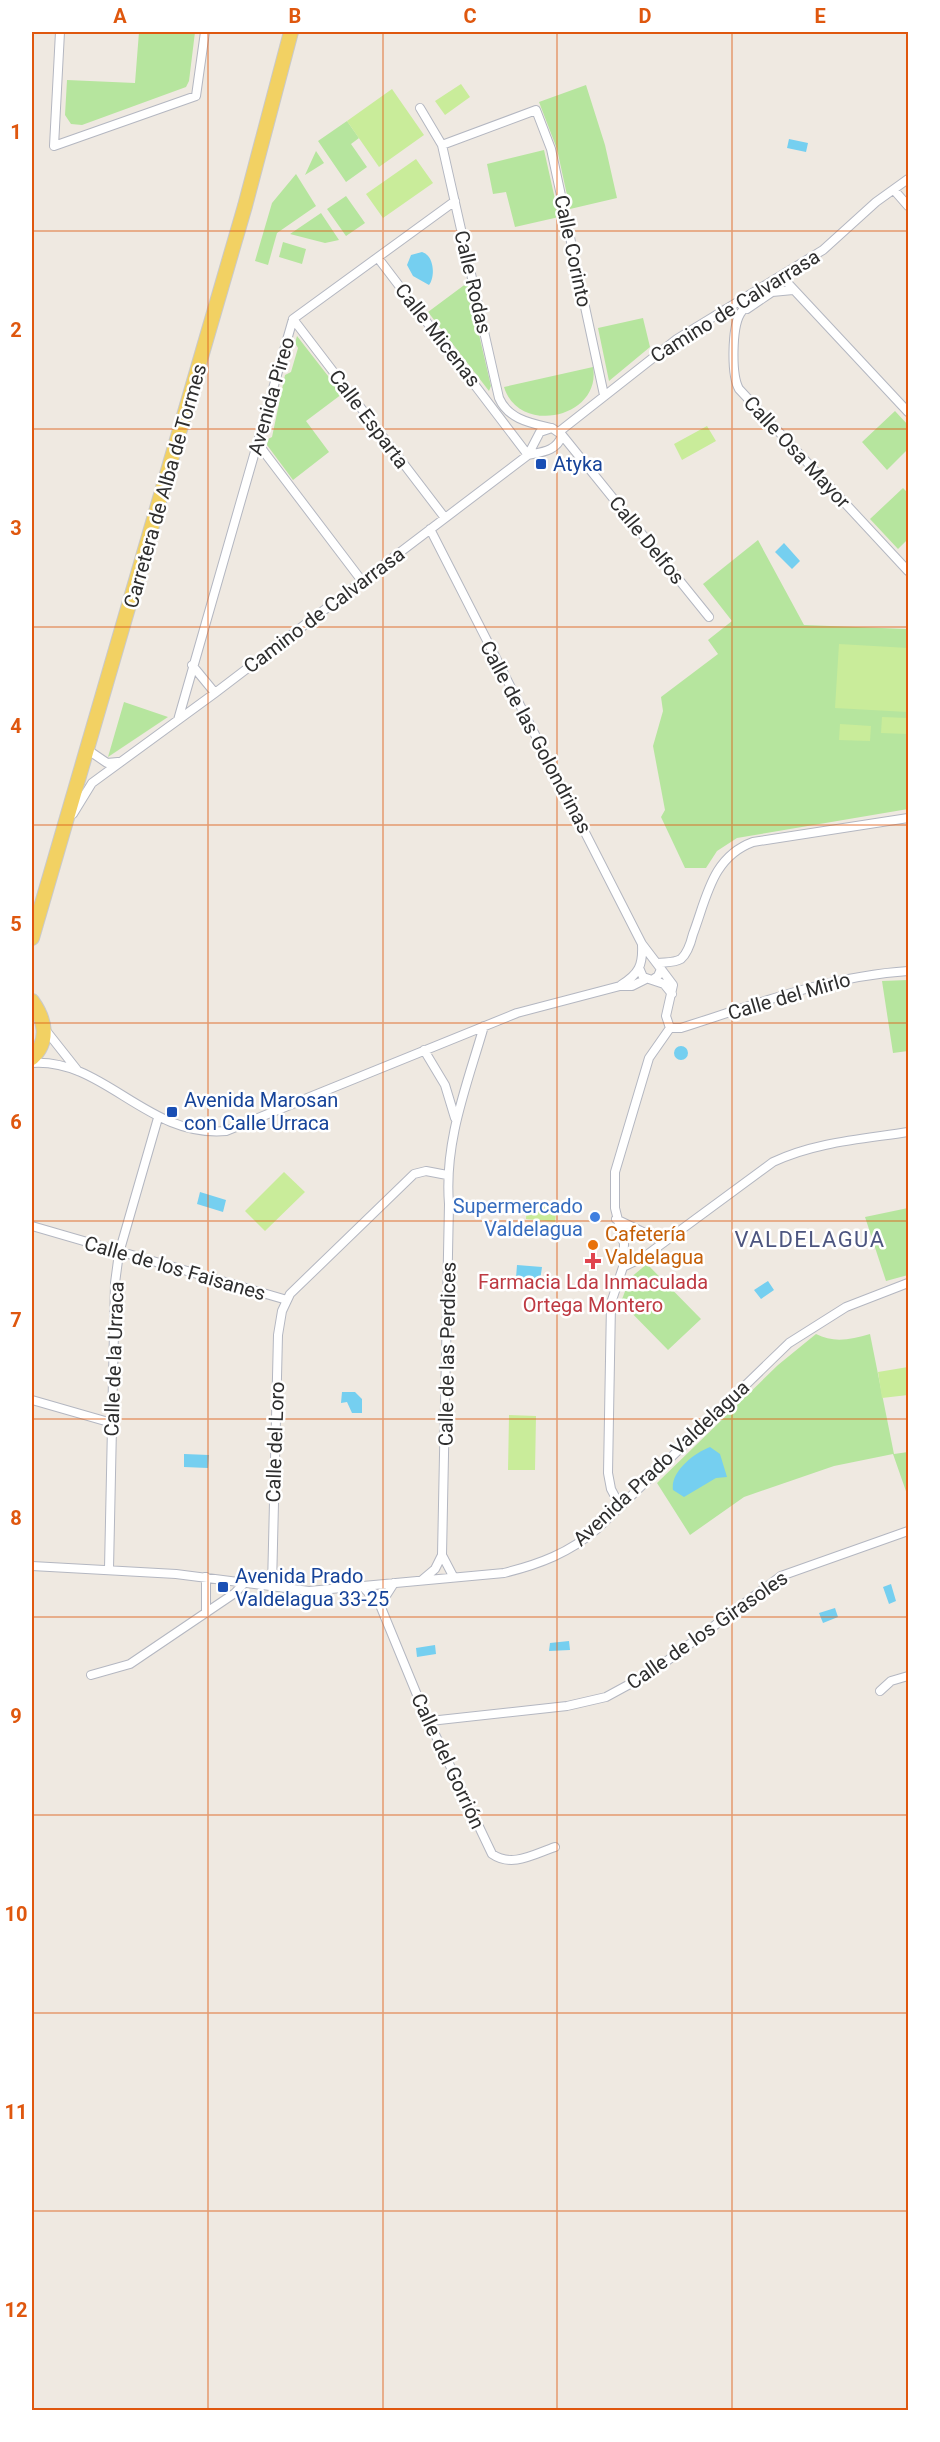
<svg xmlns="http://www.w3.org/2000/svg" width="940" height="2442" font-family="Roboto,sans-serif">
	<style>
		.green { fill: #b6e59e }
		.pitch { fill: #c9ec9a }
		.water { fill: #75cff0 }
		.lines { fill: none; stroke-linecap: round; stroke-linejoin: round }
		.minor-casing { stroke: #b4b7c1; stroke-width: 10 }
		.primary-casing { stroke: #c9c9c9; stroke-width: 16 }
		.minor { stroke: #fff; stroke-width: 8 }
		.primary { stroke: #f2d163; stroke-width: 14 }
		.grid { fill: none; stroke: #df570e; stroke-width: 1.5; stroke-opacity: 0.55 }
		.transit-dot { fill: #1a4fb4; stroke: #fff; stroke-width: 2 }
		.shop-dot { fill: #3f7fe0; stroke: #fff; stroke-width: 2 }
		.food-dot { fill: #e8710a; stroke: #fff; stroke-width: 2 }
		.health-dot { fill: #e0444e; stroke: #fff; stroke-width: 2 }
		.labels { text-anchor: middle; dominant-baseline: central; stroke-width: 5; stroke-linejoin: round; paint-order: stroke }
		.street-label { font-size: 20px; fill: #2e2e2e; stroke: #fff }
		.transit-label { font-size: 20px; fill: #164399; stroke: #fff; text-anchor: start }
		.shop-label { font-size: 20px; fill: #366cbe; stroke: #fff; text-anchor: end }
		.food-label { font-size: 20px; fill: #c56008; stroke: #fff; text-anchor: start }
		.health-label { font-size: 20px; fill: #be3a42; stroke: #fff }
		.quarter-label { font-size: 22px; letter-spacing: 1.5px; fill: #4d5680; stroke: #fff }
		.neatline { fill: none; stroke: #df570e; stroke-width: 2 }
		.grid-label { font-size: 20px; text-anchor: middle; font-weight: bold; fill: #df570e }
	</style>
	<rect width="100%" height="100%" fill="#efe9e1"/>
	<path class="green" d="M 139,32 L 195,32 L 189,81 L 186,87 L 82,125 L 71,124 L 65,115 L 67,80 L 135,83 Z
		M 586,85 L 605,145 L 617,198 L 570,209 L 557,149 L 539,102 Z
		M 347,121 L 359,138 L 351,144 L 367,167 L 346,182 L 318,141 Z
		M 544,150 L 559,217 L 515,227 L 506,192 L 493,194 L 487,164 Z
		M 316,151 L 324,163 L 305,175 Z
		M 296,174 L 316,206 L 277,233 L 268,265 L 255,261 L 272,203 Z
		M 346,196 L 365,223 L 346,236 L 327,209 Z
		M 321,213 L 339,240 L 325,243 L 290,234 Z
		M 283,242 L 306,249 L 302,264 L 279,257 Z
		M 467,283 L 491,386 L 489,391 L 428,312 Z
		M 643,318 L 650,347 L 609,381 L 598,328 Z
		M 297,336 L 342,394 L 306,421 L 329,452 L 293,480 L 267,445 L 268,439 L 272,437 L 285,375 L 291,372 L 298,348 L 295,343 Z
		M 593,367 C 602,418 519,436 504,387 Z
		M 895,411 L 908,425 L 908,449 L 887,470 L 862,442 Z
		M 903,488 L 908,493 L 908,539 L 898,549 L 870,519 Z
		M 758,540 L 804,625 L 908,629 L 908,809 L 737,838 L 717,851 L 706,868 L 685,868 L 661,817 L 665,810 L 653,746 L 663,711 L 661,697 L 718,654 L 708,640 L 732,621 L 703,584 Z
		M 124,702 L 168,717 L 108,757 Z
		M 908,980 L 908,1051 L 893,1053 L 882,981 Z
		M 908,1208 L 908,1275 L 886,1281 L 865,1217 Z
		M 647,1264 L 701,1319 L 668,1350 L 621,1302 L 630,1278 Z
		M 816,1334 C 833,1343 850,1340 870,1334 L 894,1454 L 908,1452 L 908,1497 L 893,1454 L 834,1466 L 744,1497 L 690,1535 L 657,1483 L 778,1365 Z"/>
	<path class="pitch" d="M 461,84 L 470,97 L 445,115 L 435,101 Z
		M 392,89 L 424,135 L 379,167 L 347,121 Z
		M 416,159 L 433,183 L 383,218 L 366,194 Z
		M 707,426 L 716,441 L 682,460 L 674,444 Z
		M 839,644 L 908,648 L 908,712 L 835,708 Z
		M 882,717 L 908,718 L 908,734 L 881,733 Z
		M 840,724 L 871,726 L 870,741 L 839,740 Z
		M 284,1172 L 305,1192 L 265,1231 L 245,1211 Z
		M 527,1203 L 557,1206 L 555,1222 L 526,1219 Z
		M 908,1367 L 908,1395 L 882,1398 L 878,1372 Z
		M 509,1415 L 536,1416 L 535,1470 L 508,1470 Z"/>
	<path class="water" d="M 789,139 L 808,143 L 806,152 L 787,148 Z
		M 422,252 C 435,256 435,278 429,285 L 413,276 L 407,265 L 411,255 Z
		M 784,543 L 800,561 L 792,569 L 775,552 Z
		M674 1053a7 7 0 1 1 14 0a7 7 0 1 1-14 0Z
		M 200,1192 L 226,1200 L 223,1212 L 197,1204 Z
		M 517,1265 L 542,1267 L 540,1281 L 516,1278 Z
		M 768,1281 L 774,1290 L 761,1299 L 754,1290 Z
		M 342,1392 L 355,1392 L 362,1399 L 362,1413 L 352,1413 L 347,1402 L 341,1403 Z
		M 710,1447 L 720,1454 L 727,1477 L 716,1478 L 684,1497 L 673,1490 C 670,1472 694,1453 710,1447 Z
		M 184,1454 L 209,1455 L 208,1468 L 184,1467 Z
		M 891,1584 L 896,1601 L 889,1604 L 883,1587 Z
		M 835,1608 L 838,1617 L 823,1623 L 819,1613 Z
		M 569,1641 L 570,1650 L 549,1651 L 550,1643 Z
		M 435,1645 L 436,1654 L 417,1657 L 416,1648 Z"/>
	<g class="lines">
		<g class="minor-casing">
			<path id="minor" d="M 60,32 L 54,146 L 196,96 L 205,32
				M 420,108 L 442,145 L 499,398 C 508,419 530,423 551,428
				M 442,145 L 536,110 L 551,149 L 604,395
				M 894,190 L 908,206
				M 378,258 L 528,455
				M 782,277 L 908,412
				M 752,294 C 750,303 745,306 740,314 C 732,328 731,375 739,389 L 908,571
				M 747,309 L 772,292 L 793,290
				M 293,319 L 445,518
				M 560,431 L 677,339 L 823,250 L 876,202 L 908,179
				M 562,435 L 709,617
				M 258,444 L 362,581
				M 430,529 L 642,944 L 661,969 L 658,976 L 652,980 L 643,977 L 640,970
				M 192,665 L 215,693
				M 178,720 L 293,319 L 455,201
				M 88,750 L 107,763 L 118,762
				M 73,814 L 92,783 L 215,693 L 528,455 C 543,452 557,451 562,435 L 552,428 L 540,432 L 528,455
				M 658,963 C 666,962 674,963 681,959 C 688,953 691,942 693,934 C 707,897 712,857 753,842 L 908,818
				M 661,969 L 673,985 L 666,1016 L 670,1028
				M 652,980 L 664,984 L 672,994
				M 621,985 C 639,974 643,965 642,945
				M 44,1028 L 78,1071
				M 670,1028 L 681,1028 C 756,1004 830,976 908,971
				M 424,1050 L 445,1085 L 455,1118
				M 32,1063 C 104,1058 147,1138 226,1131 L 517,1013 L 620,986 L 632,986 L 646,979
				M 616,1219 L 664,1242
				M 32,1226 L 287,1300
				M 623,1267 L 644,1257 L 773,1162 C 815,1142 863,1139 908,1132
				M 32,1400 L 112,1423
				M 620,1506 L 611,1489 L 608,1473 L 611,1303 L 623,1267 L 624,1244 L 615,1208 L 615,1172 L 649,1058 L 670,1028
				M 32,1566 L 176,1574 L 309,1591 L 504,1573 C 540,1564 569,1553 597,1529 L 789,1343 L 846,1307 L 908,1283
				M 109,1569 L 115,1283 L 119,1253 L 158,1118
				M 453,1576 L 442,1555 L 449,1204 C 444,1141 467,1085 484,1026
				M 422,1580 L 435,1569 L 442,1555
				M 272,1586 L 278,1335 L 282,1311 L 290,1294 L 414,1174 L 426,1171 L 447,1175
				M 362,1586 L 380,1605 L 422,1707 L 492,1854 C 512,1868 534,1854 555,1847
				M 380,1605 L 394,1583
				M 206,1613 L 206,1577
				M 91,1675 L 130,1664 L 235,1593 L 246,1581
				M 880,1691 L 891,1681 L 908,1676
				M 430,1721 L 567,1706 L 606,1697 L 652,1672 L 781,1576 L 908,1531"/>
		</g>
		<g class="primary-casing">
			<path id="primary" d="M 32,938 L 245,206 L 291,32
				M 32,1001 C 45,1019 50,1041 32,1058"/>
		</g>
		<use href="#minor" class="minor"/>
		<use href="#primary" class="primary"/>
	</g>
	<path class="grid" d="M 208,32 L 208,2410M 383,32 L 383,2410M 557,32 L 557,2410M 732,32 L 732,2410M 32,231 L 908,231M 32,429 L 908,429M 32,627 L 908,627M 32,825 L 908,825M 32,1023 L 908,1023M 32,1221 L 908,1221M 32,1419 L 908,1419M 32,1617 L 908,1617M 32,1815 L 908,1815M 32,2013 L 908,2013M 32,2211 L 908,2211"/>
	<g class="transit-dot">
		<rect x="535" y="458" width="12" height="12" rx="3"/>
		<rect x="166" y="1106" width="12" height="12" rx="3"/>
		<rect x="217" y="1581" width="12" height="12" rx="3"/>
	</g>
	<circle class="shop-dot" cx="595" cy="1217" r="6"/>
	<circle class="food-dot" cx="593" cy="1245" r="6"/>
	<path class="health-dot" d="M590 1252h6v6h6v6h-6v6h-6v-6h-6v-6h6z"/>
	<g class="labels">
		<g class="street-label">
			<text transform="translate(573 251) rotate(78)">Calle Corinto</text>
			<text transform="translate(473 282) rotate(77)">Calle Rodas</text>
			<text transform="translate(735 306) rotate(-32)">Camino de Calvarrasa</text>
			<text transform="translate(438 335) rotate(52)">Calle Micenas</text>
			<text transform="translate(271 396) rotate(-74)">Avenida Pireo</text>
			<text transform="translate(369 419) rotate(53)">Calle Esparta</text>
			<text transform="translate(797 452) rotate(47)">Calle Osa Mayor</text>
			<text transform="translate(165 486) rotate(-74)">Carretera de Alba de Tormes</text>
			<text transform="translate(647 540) rotate(51)">Calle Delfos</text>
			<text transform="translate(324 610) rotate(-37)">Camino de Calvarrasa</text>
			<text transform="translate(536 737) rotate(62)">Calle de las Golondrinas</text>
			<text transform="translate(789 996) rotate(-16)">Calle del Mirlo</text>
			<text transform="translate(175 1268) rotate(16)">Calle de los Faisanes</text>
			<text transform="translate(447 1354) rotate(-89)">Calle de las Perdices</text>
			<text transform="translate(114 1359) rotate(-88)">Calle de la Urraca</text>
			<text transform="translate(275 1442) rotate(-88)">Calle del Loro</text>
			<text transform="translate(661 1463) rotate(-43)">Avenida Prado Valdelagua</text>
			<text transform="translate(707 1630) rotate(-35)">Calle de los Girasoles</text>
			<text transform="translate(448 1761) rotate(65)">Calle del Gorrión</text>
		</g>
		<g class="transit-label">
			<text x="553" y="464">Atyka</text>
			<text x="184" y="1100">Avenida Marosan<tspan x="184" dy="23">con Calle Urraca</tspan></text>
			<text x="235" y="1576">Avenida Prado<tspan x="235" dy="23">Valdelagua 33-25</tspan></text>
		</g>
		<g class="shop-label">
			<text x="583" y="1206">Supermercado<tspan x="583" dy="23">Valdelagua</tspan></text>
		</g>
		<g class="food-label">
			<text x="605" y="1234">Cafetería<tspan x="605" dy="23">Valdelagua</tspan></text>
		</g>
		<g class="health-label">
			<text x="593" y="1282">Farmacia Lda Inmaculada<tspan x="593" dy="23">Ortega Montero</tspan></text>
		</g>
		<g class="quarter-label">
			<text x="810" y="1239">VALDELAGUA</text>
		</g>
	</g>
	<rect width="940" height="2442" fill="none" stroke="#ffffff" stroke-width="66"/>
	<rect x="33" y="33" width="874" height="2376" class="neatline"/>
	<g class="grid-label">
		<text x="120" y="23">A</text>
		<text x="295" y="23">B</text>
		<text x="470" y="23">C</text>
		<text x="645" y="23">D</text>
		<text x="820" y="23">E</text>
		<text x="16" y="139">1</text>
		<text x="16" y="337">2</text>
		<text x="16" y="535">3</text>
		<text x="16" y="733">4</text>
		<text x="16" y="931">5</text>
		<text x="16" y="1129">6</text>
		<text x="16" y="1327">7</text>
		<text x="16" y="1525">8</text>
		<text x="16" y="1723">9</text>
		<text x="16" y="1921">10</text>
		<text x="16" y="2119">11</text>
		<text x="16" y="2317">12</text>
	</g>
</svg>
